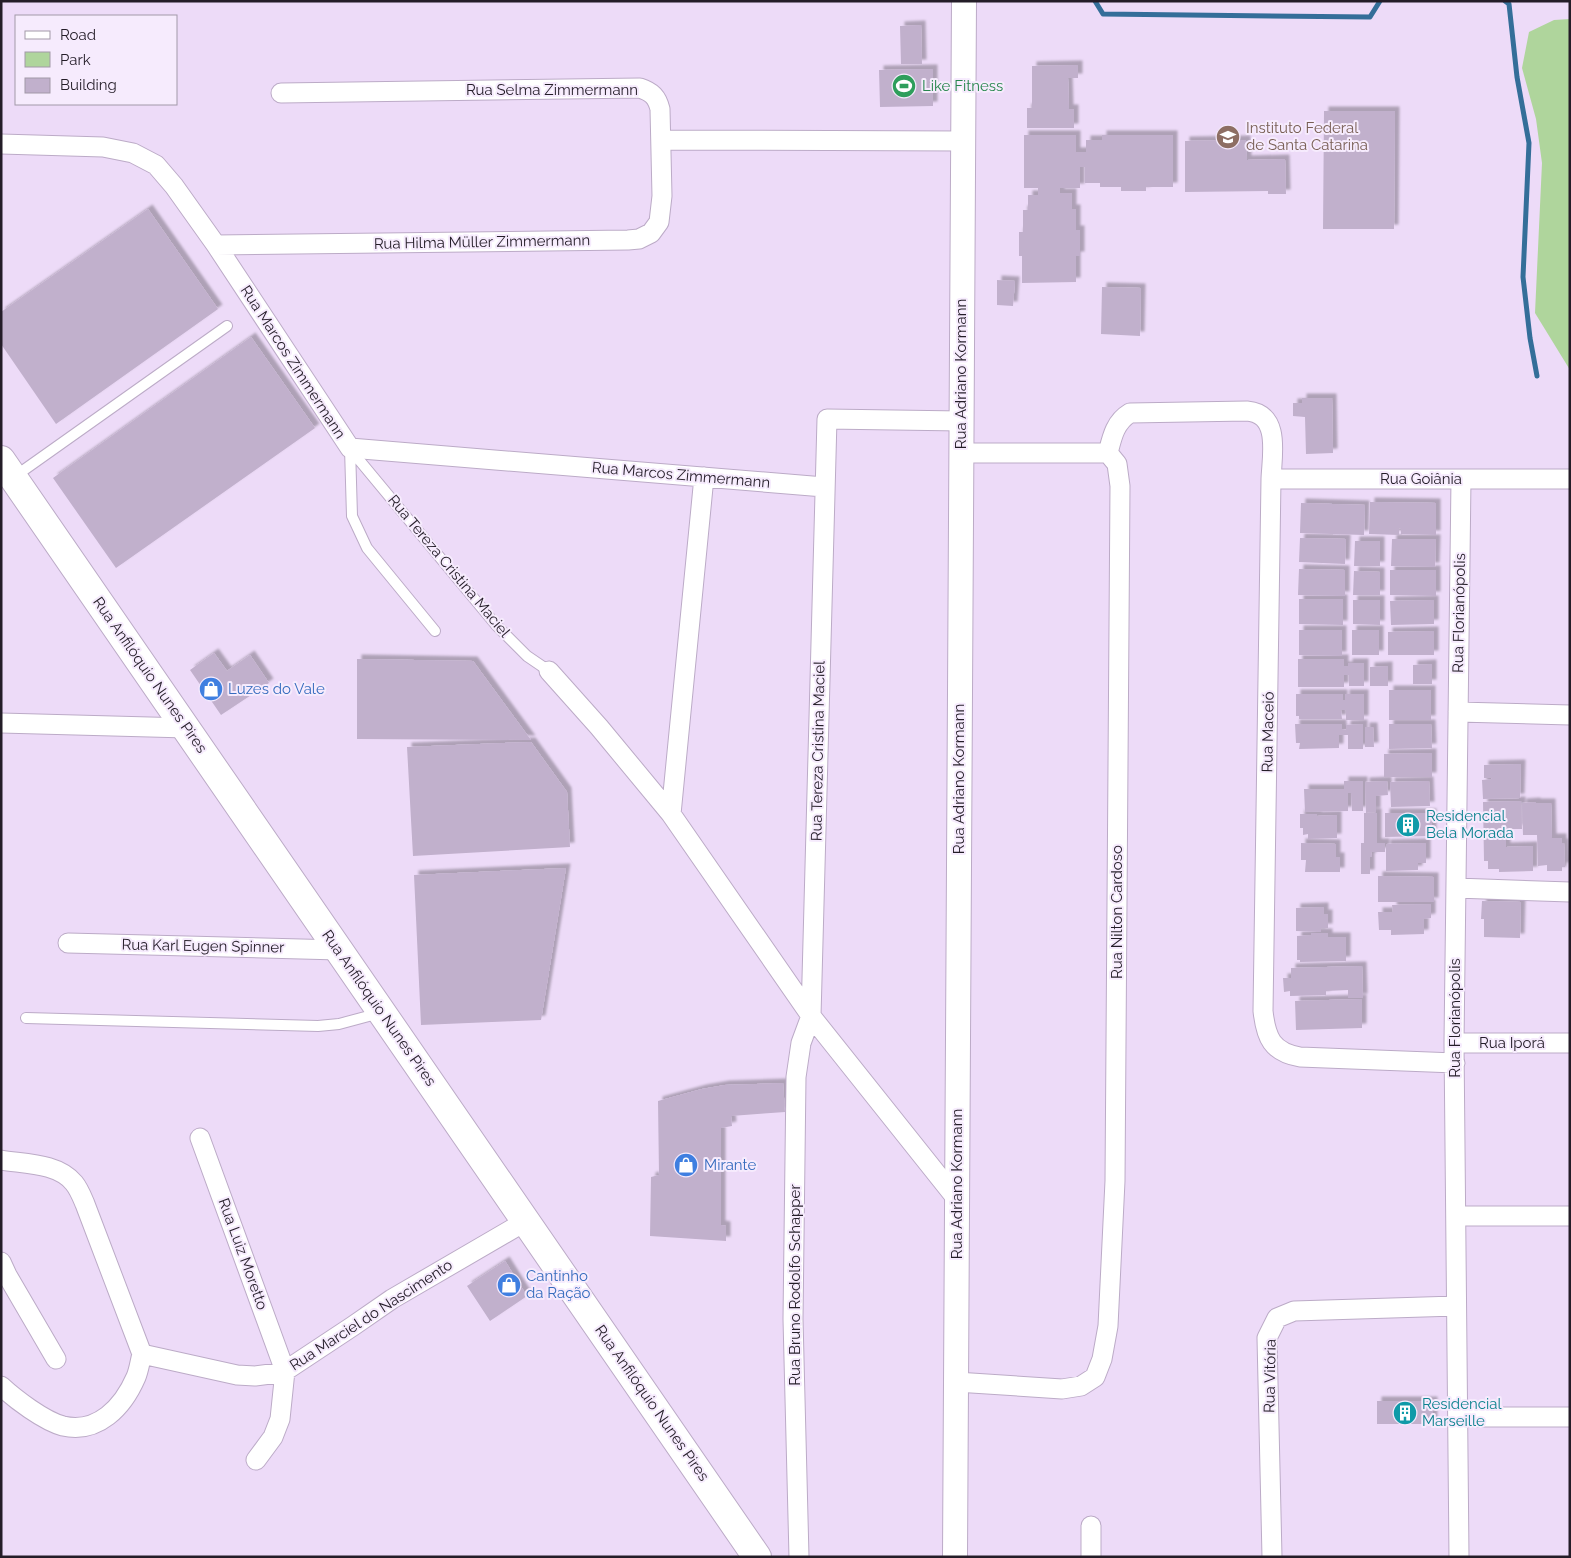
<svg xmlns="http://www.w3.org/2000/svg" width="1571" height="1558" font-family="Raleway,sans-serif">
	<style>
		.green { fill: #afd59c }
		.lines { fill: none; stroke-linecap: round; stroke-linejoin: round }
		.stream { stroke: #346e99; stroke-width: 5 }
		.building { fill: #c1b0cc; filter: url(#shadow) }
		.service-casing { stroke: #bcabc7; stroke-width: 12 }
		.minor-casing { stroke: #bcabc7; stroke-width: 21 }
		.tertiary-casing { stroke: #bcabc7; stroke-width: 26 }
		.primary-casing { stroke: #bcabc7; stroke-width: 30 }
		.service { stroke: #fff; stroke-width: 10 }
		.minor { stroke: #fff; stroke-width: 19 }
		.tertiary { stroke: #fff; stroke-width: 24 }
		.primary { stroke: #fff; stroke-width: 28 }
		.labels { text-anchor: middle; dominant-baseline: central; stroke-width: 4; stroke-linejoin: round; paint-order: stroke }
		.leisure-label { font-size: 15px; fill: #27864d; stroke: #f6ebfd; text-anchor: start }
		.street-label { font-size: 15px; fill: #241d28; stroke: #f6ebfd }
		.education-label { font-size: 15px; fill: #785e54; stroke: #f6ebfd; text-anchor: start }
		.shop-label { font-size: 15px; fill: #366cbe; stroke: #f6ebfd; text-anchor: start }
		.culture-label { font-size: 15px; fill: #0d838f; stroke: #f6ebfd; text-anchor: start }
	</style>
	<defs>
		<filter id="shadow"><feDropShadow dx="4.5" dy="-4.5" stdDeviation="1" flood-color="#0004"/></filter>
	</defs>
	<rect width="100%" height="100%" fill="#eddbf8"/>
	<path class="green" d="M 1570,19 L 1570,370 L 1535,313 L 1542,163 L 1536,119 L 1522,68 L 1529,32 L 1554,20 Z"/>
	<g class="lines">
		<path class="stream" d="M 1095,1 L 1103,14 L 1370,17 L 1380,1
			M 1505,1 L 1509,4 L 1517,77 L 1529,143 L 1523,277 L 1530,338 L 1537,376"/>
	</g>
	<path class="building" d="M 921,25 L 922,64 L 901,64 L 900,26 Z
		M 1078,65 L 1078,78 L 1068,78 L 1069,109 L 1074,109 L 1074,128 L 1027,128 L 1027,108 L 1032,108 L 1032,66 Z
		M 933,69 L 933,106 L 880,107 L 879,70 Z
		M 1324,111 L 1395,111 L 1394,229 L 1323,229 Z
		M 1024,135 L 1076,135 L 1076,152 L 1086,152 L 1086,140 L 1102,140 L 1102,135 L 1173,135 L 1173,187 L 1146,187 L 1146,191 L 1121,191 L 1121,187 L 1100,187 L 1100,183 L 1085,183 L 1085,167 L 1080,167 L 1080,188 L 1060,188 L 1060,193 L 1072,193 L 1072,209 L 1076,209 L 1076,230 L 1080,230 L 1080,256 L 1076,256 L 1076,282 L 1022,283 L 1022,256 L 1019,256 L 1019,232 L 1023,232 L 1023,210 L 1028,210 L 1028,195 L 1038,195 L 1038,188 L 1024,188 Z
		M 1246,140 L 1247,160 L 1285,159 L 1286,194 L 1268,194 L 1268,191 L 1185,192 L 1185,141 Z
		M 148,209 L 218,309 L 56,424 L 1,344 L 1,312 Z
		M 997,280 L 1015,281 L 1013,306 L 997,305 Z
		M 1102,287 L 1141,288 L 1140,336 L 1101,334 Z
		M 251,337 L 315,428 L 116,568 L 53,478 Z
		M 1302,398 L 1332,398 L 1333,453 L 1306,454 L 1305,417 L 1293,416 L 1293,403 L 1302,403 Z
		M 1370,502 L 1436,503 L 1436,535 L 1401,534 L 1401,529 L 1399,528 L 1399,535 L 1369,534 Z
		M 1301,503 L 1365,505 L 1364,535 L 1300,533 Z
		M 1300,538 L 1346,539 L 1345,564 L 1299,562 Z
		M 1392,539 L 1436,539 L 1435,567 L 1391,566 Z
		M 1355,541 L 1380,541 L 1380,566 L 1354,566 Z
		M 1299,569 L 1345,570 L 1345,596 L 1298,595 Z
		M 1390,570 L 1436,570 L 1436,596 L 1390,595 Z
		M 1354,571 L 1380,572 L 1380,595 L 1353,595 Z
		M 1299,599 L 1343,599 L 1343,625 L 1299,624 Z
		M 1353,600 L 1380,600 L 1380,625 L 1353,624 Z
		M 1434,600 L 1434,624 L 1391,625 L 1390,601 Z
		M 1299,630 L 1342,630 L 1342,656 L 1299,655 Z
		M 1352,630 L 1379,630 L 1379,655 L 1352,655 Z
		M 1434,631 L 1434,655 L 1388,655 L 1388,632 Z
		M 214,653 L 227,671 L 250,655 L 269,683 L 221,715 L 190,670 Z
		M 357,659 L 473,661 L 531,740 L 357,739 Z
		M 1298,659 L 1344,659 L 1344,666 L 1348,666 L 1348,663 L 1364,663 L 1364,686 L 1349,686 L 1349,675 L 1344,675 L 1344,687 L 1298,687 Z
		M 1432,664 L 1432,684 L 1413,684 L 1413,665 Z
		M 1388,666 L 1388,686 L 1370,686 L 1370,667 Z
		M 1389,690 L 1431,690 L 1431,720 L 1389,720 Z
		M 1296,694 L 1343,694 L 1343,700 L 1345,700 L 1345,694 L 1364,694 L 1364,720 L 1346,720 L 1346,710 L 1341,710 L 1342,719 L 1299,719 L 1299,716 L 1296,716 Z
		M 1295,724 L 1342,724 L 1342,729 L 1346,730 L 1346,725 L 1363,724 L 1363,749 L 1348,749 L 1348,735 L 1339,735 L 1339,748 L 1299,749 L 1300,743 L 1296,743 Z
		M 1389,724 L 1431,724 L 1432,748 L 1389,749 Z
		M 1365,727 L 1373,727 L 1374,747 L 1365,747 Z
		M 531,742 L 567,792 L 570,847 L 413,856 L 407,747 Z
		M 1432,753 L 1432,777 L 1384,777 L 1384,754 Z
		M 1521,764 L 1520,798 L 1483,799 L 1482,780 L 1492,779 L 1491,778 L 1484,778 L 1484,765 Z
		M 1344,781 L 1363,781 L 1363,811 L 1352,811 L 1351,793 L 1348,793 L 1348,811 L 1305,812 L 1304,789 L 1344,789 Z
		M 1387,781 L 1388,795 L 1376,796 L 1376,812 L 1366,813 L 1365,782 Z
		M 1429,781 L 1430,806 L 1391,807 L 1390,782 Z
		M 1521,801 L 1522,829 L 1506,829 L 1506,847 L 1533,846 L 1533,871 L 1499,872 L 1499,869 L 1488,869 L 1488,861 L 1484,861 L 1483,802 Z
		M 1536,802 L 1536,803 L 1551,803 L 1552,838 L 1562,838 L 1562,843 L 1564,843 L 1565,867 L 1562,867 L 1562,871 L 1547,871 L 1547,865 L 1538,866 L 1537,835 L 1523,835 L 1522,803 Z
		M 1364,813 L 1377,813 L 1377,843 L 1385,843 L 1385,852 L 1371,852 L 1372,857 L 1370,857 L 1370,874 L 1361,874 L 1361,843 L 1364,843 Z
		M 1385,813 L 1432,813 L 1432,836 L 1385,837 Z
		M 1300,814 L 1317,814 L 1317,816 L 1337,815 L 1337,838 L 1308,839 L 1308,834 L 1303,835 L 1303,828 L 1300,828 Z
		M 1301,843 L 1336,844 L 1336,857 L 1340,857 L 1340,872 L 1305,872 L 1306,860 L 1301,860 Z
		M 1426,843 L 1426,863 L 1418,863 L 1418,870 L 1386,871 L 1386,844 Z
		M 566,868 L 541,1020 L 421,1025 L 414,875 Z
		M 1378,876 L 1434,877 L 1434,902 L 1378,902 Z
		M 1482,901 L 1521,902 L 1520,938 L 1484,937 L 1484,919 L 1481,919 Z
		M 1431,904 L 1431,918 L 1424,919 L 1424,934 L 1391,935 L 1391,930 L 1379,930 L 1378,912 L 1393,912 L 1392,905 Z
		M 1324,907 L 1324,914 L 1328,914 L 1328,928 L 1321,928 L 1321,932 L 1296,931 L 1296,908 Z
		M 1311,933 L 1328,933 L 1328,937 L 1346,937 L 1346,961 L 1300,962 L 1300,960 L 1297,960 L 1297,936 L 1311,935 Z
		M 1362,966 L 1363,998 L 1348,998 L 1348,990 L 1326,991 L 1326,995 L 1290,996 L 1290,991 L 1284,992 L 1283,978 L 1291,978 L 1291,968 Z
		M 1362,999 L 1362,1028 L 1296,1030 L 1295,1001 Z
		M 783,1083 L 785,1112 L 731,1116 L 732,1126 L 721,1128 L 721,1225 L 726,1226 L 726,1241 L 650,1236 L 651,1177 L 659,1175 L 658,1101 L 702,1089 L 725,1085 Z
		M 505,1261 L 527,1296 L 490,1321 L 467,1286 Z
		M 1377,1401 L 1433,1401 L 1433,1424 L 1377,1424 Z"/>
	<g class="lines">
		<g class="service-casing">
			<path id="service" d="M 350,448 L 352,516 L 367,548 L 435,631
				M 350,449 L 496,625 L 527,656 L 549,671
				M 14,477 L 227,326
				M 26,1018 L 318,1026 L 339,1024 L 380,1013"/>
		</g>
		<g class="minor-casing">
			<path id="minor" d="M 661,140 L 963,141
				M 1,144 L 103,147 L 133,153 L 156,165 L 174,186 L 216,245 L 350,448 L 824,487
				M 216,245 L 628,240 L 639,239 L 651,233 L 659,222 L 662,196 L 660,109 C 657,97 652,92 640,88 L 281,93
				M 961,453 L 1108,453
				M 1108,453 C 1112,437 1115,422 1130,413 L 1247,411 C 1281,414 1272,455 1271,479 L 1263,1011 C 1266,1038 1272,1052 1300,1057 L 1455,1063
				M 1271,479 L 1570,479
				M 549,671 L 599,727 L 671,814 L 811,1016 L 956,1198
				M 1458,712 L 1570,715
				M 1,723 L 187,728
				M 671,814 L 704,477
				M 1456,888 L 1570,892
				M 68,943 L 339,950
				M 1454,1043 L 1570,1043
				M 200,1138 L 285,1371 L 280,1419 L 273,1437 L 256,1460
				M 1,1160 C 25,1164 58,1163 74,1183 C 79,1189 82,1197 85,1204 L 142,1354 L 237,1375 L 255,1376 L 278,1373 L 285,1371 L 353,1326 L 392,1299 L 526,1221
				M 1456,1216 L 1570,1216
				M 1,1262 L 7,1275 L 56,1359
				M 956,1382 L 1062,1389 L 1081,1386 L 1095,1377 L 1102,1359 L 1108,1326 L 1115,1181 L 1120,486 L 1117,464 L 1108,453
				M 1,1386 C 15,1399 44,1421 63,1426 C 98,1434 123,1407 136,1377 C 139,1370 140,1361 142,1354
				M 1458,1417 L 1570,1417
				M 799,1557 L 793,1319 L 796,1077 L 801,1043 L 811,1016 L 827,419 L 961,421
				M 1091,1557 L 1091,1526
				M 1272,1557 L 1267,1338 L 1277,1318 L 1294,1311 L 1456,1306
				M 1459,1557 L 1454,1043 L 1461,479"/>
		</g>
		<g class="tertiary-casing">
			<path id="tertiary" d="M 955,1557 L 964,1"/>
		</g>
		<g class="primary-casing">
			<path id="primary" d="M 1,460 L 757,1557"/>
		</g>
		<use href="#service" class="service"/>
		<use href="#minor" class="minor"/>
		<use href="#tertiary" class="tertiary"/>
		<use href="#primary" class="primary"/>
	</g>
	<defs>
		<g id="stadium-disc" transform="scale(1.25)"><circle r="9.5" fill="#2e9e5b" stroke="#f6ebfd"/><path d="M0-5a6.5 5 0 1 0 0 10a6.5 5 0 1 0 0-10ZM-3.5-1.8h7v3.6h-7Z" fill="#fff"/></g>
		<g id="university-disc" transform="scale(1.25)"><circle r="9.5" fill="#8d6e63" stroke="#f6ebfd"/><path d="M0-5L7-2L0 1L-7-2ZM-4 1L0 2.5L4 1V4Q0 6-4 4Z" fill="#fff"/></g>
		<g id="shop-disc" transform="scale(1.25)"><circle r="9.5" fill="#3f7fe0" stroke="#f6ebfd"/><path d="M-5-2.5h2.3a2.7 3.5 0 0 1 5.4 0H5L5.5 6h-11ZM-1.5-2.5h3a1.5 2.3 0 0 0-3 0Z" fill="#fff"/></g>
		<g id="building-disc" transform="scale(1.25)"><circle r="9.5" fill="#0f9aa8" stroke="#f6ebfd"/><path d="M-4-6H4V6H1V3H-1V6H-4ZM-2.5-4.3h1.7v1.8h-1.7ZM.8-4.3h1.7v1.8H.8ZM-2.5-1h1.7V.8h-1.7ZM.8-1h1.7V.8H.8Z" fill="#fff"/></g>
	</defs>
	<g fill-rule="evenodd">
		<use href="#stadium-disc" x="904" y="86"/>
		<use href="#university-disc" x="1228" y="137"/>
		<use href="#shop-disc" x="211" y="689"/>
		<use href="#building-disc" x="1408" y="825"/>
		<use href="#shop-disc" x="686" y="1165"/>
		<use href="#shop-disc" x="509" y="1285"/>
		<use href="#building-disc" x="1405" y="1413"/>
	</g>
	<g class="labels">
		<g class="leisure-label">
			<text x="922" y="86">Like Fitness</text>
		</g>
		<g class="street-label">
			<text x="552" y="90">Rua Selma Zimmermann</text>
			<text transform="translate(482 242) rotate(-1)">Rua Hilma Müller Zimmermann</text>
			<text transform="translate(293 362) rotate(57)">Rua Marcos Zimmermann</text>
			<text transform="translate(961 374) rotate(-90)">Rua Adriano Kormann</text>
			<text transform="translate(681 475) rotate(5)">Rua Marcos Zimmermann</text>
			<text x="1421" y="479">Rua Goiânia</text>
			<text transform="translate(449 566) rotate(50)">Rua Tereza Cristina Maciel</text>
			<text transform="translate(1459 613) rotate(-89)">Rua Florianópolis</text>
			<text transform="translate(150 675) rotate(55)">Rua Anfilóquio Nunes Pires</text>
			<text transform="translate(1268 732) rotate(-89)">Rua Maceió</text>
			<text transform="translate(818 751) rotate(-89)">Rua Tereza Cristina Maciel</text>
			<text transform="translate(959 779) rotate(-90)">Rua Adriano Kormann</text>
			<text transform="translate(1117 912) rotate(-90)">Rua Nilton Cardoso</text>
			<text transform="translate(203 946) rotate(1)">Rua Karl Eugen Spinner</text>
			<text transform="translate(379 1008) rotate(55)">Rua Anfilóquio Nunes Pires</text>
			<text transform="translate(1455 1018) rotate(-90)">Rua Florianópolis</text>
			<text x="1512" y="1043">Rua Iporá</text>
			<text transform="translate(957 1184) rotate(-90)">Rua Adriano Kormann</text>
			<text transform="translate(243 1254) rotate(70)">Rua Luiz Moretto</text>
			<text transform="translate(795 1285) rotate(-90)">Rua Bruno Rodolfo Schapper</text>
			<text transform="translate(371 1315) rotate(-33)">Rua Marciel do Nascimento</text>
			<text transform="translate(1270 1376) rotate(-89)">Rua Vitória</text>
			<text transform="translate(652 1403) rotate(55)">Rua Anfilóquio Nunes Pires</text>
		</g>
		<g class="education-label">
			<text x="1246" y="128">Instituto Federal<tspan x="1246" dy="17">de Santa Catarina</tspan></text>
		</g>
		<g class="shop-label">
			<text x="228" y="689">Luzes do Vale</text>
			<text x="704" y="1165">Mirante</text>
			<text x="526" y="1276">Cantinho<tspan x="526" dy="17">da Ração</tspan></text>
		</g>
		<g class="culture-label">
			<text x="1426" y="816">Residencial<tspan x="1426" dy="17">Bela Morada</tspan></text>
			<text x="1422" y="1404">Residencial<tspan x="1422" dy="17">Marseille</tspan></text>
		</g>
	</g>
	<rect width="1571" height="1558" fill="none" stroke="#241d28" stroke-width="5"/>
	<rect x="15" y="15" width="162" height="90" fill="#f6ebfd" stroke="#a299a8"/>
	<rect x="25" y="31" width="25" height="8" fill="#ffffff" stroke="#a299a8"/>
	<text x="60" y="40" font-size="15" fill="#241d28">Road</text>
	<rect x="25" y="52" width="25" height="15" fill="#afd59c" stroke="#a299a8"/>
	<text x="60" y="65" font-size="15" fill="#241d28">Park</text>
	<rect x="25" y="78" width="25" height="15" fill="#c1b0cc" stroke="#a299a8"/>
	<text x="60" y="90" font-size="15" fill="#241d28">Building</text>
</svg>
